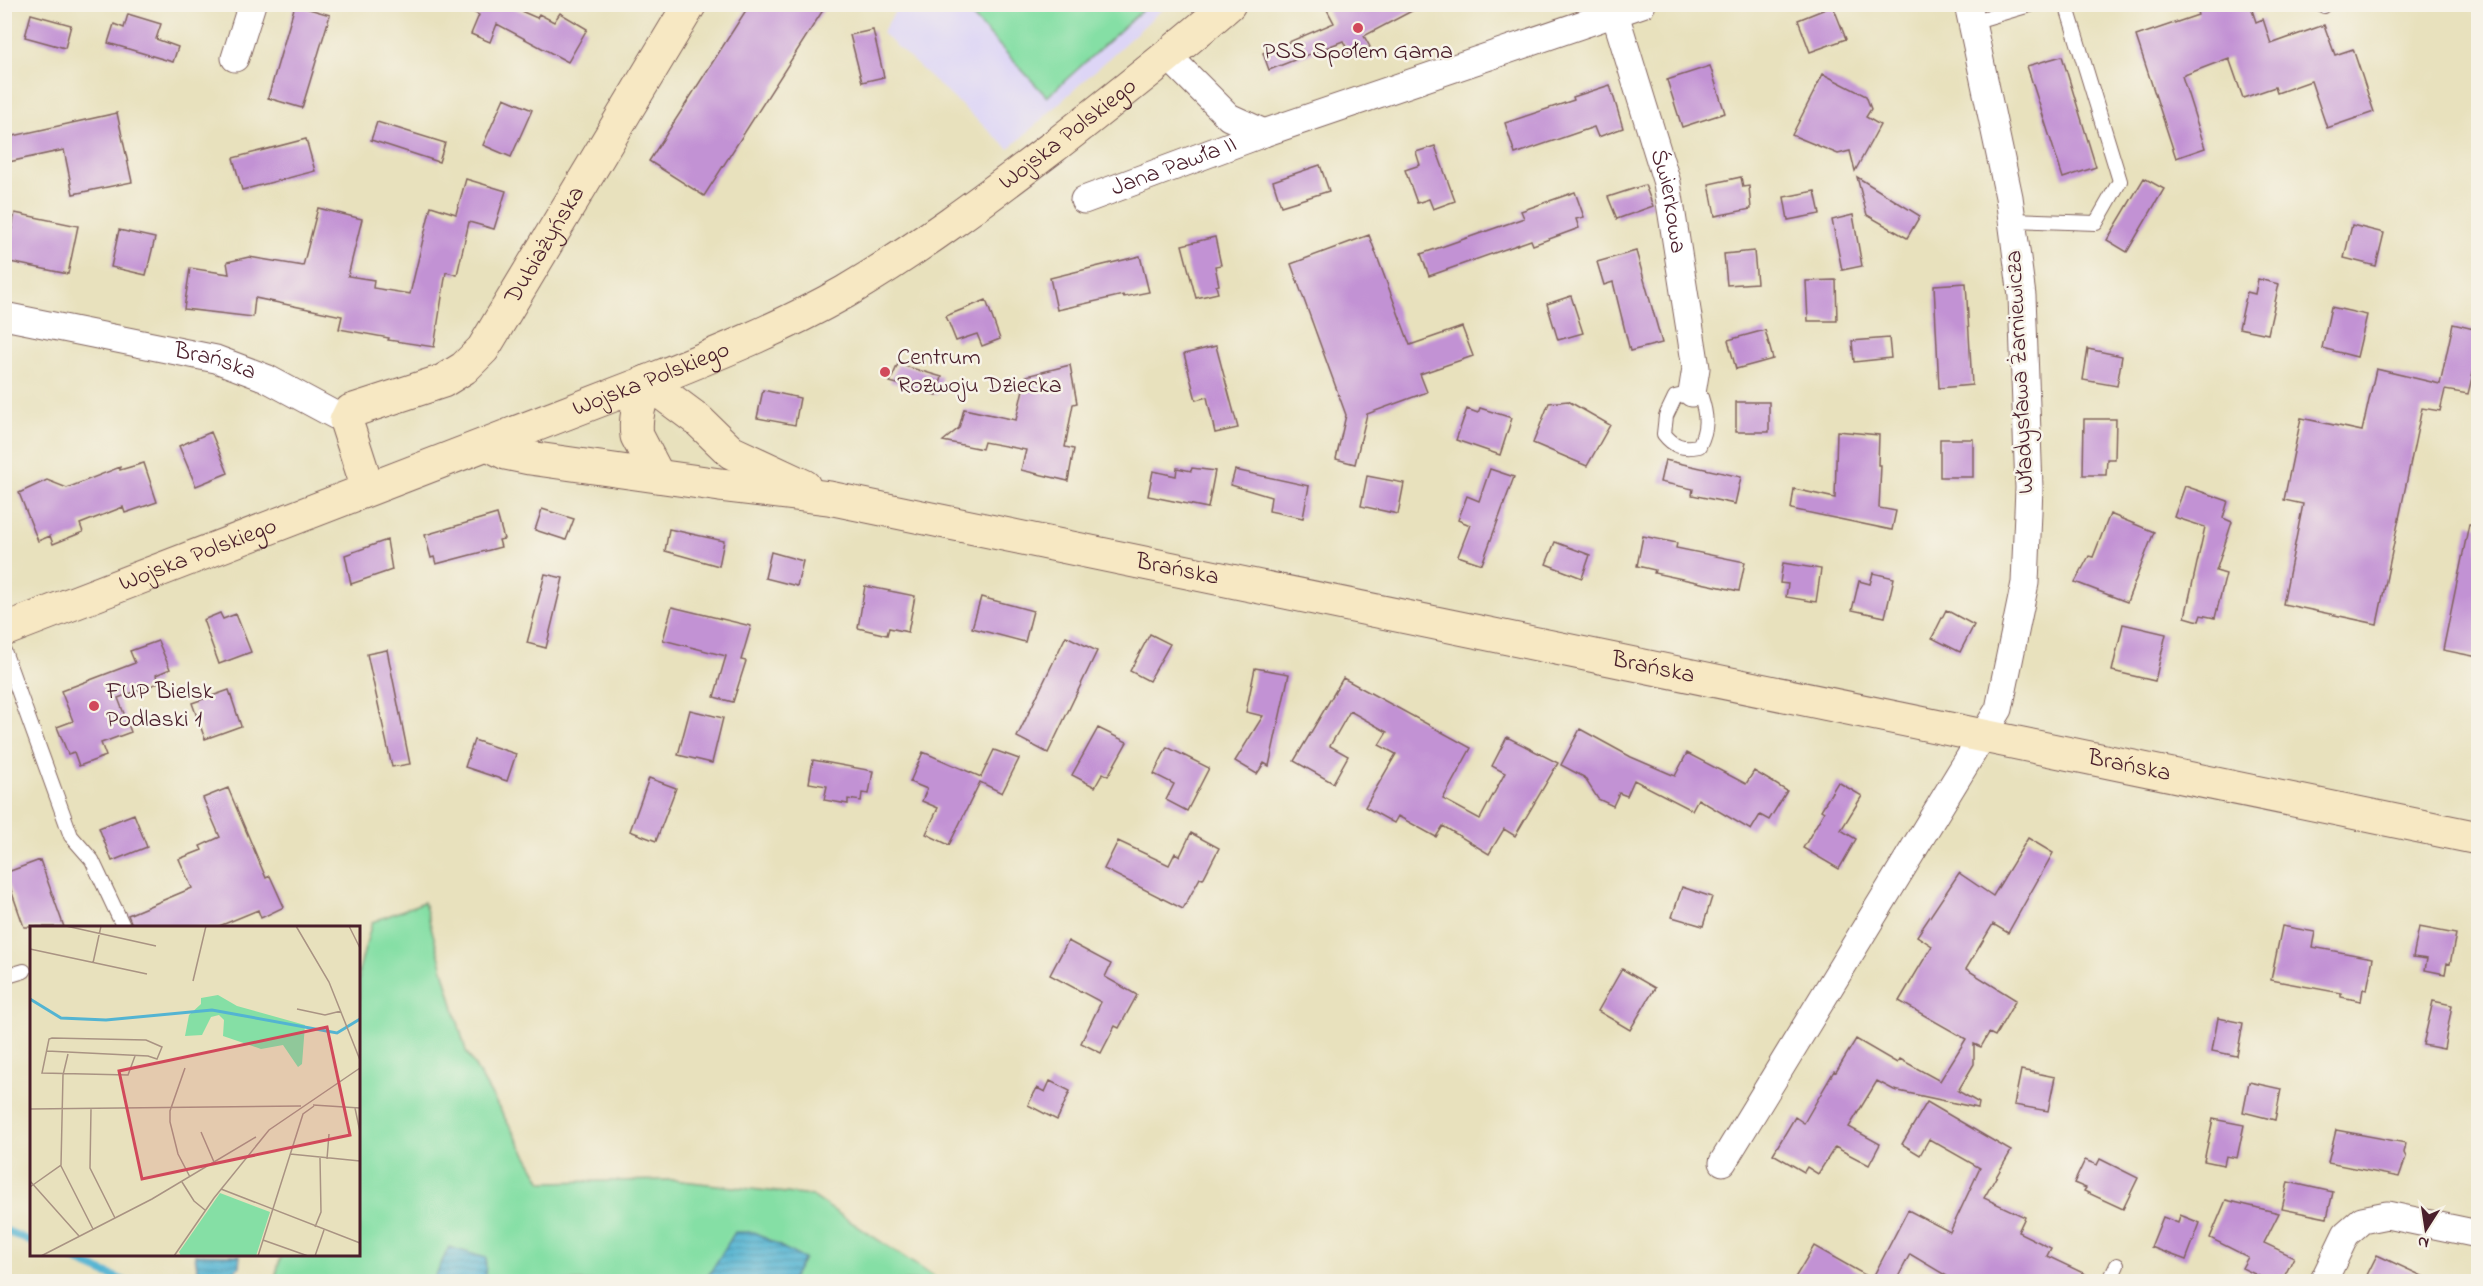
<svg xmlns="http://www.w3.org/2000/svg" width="2483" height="1286" font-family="'Indie Flower',sans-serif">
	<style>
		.built { fill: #ddd5f6 }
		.grass { fill: #85dfa5; stroke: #687f68; stroke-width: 1.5 }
		.water { fill: url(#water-rules); stroke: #4e6a7e; stroke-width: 1.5 }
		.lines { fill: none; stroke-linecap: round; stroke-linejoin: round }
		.stream { stroke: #53b4d2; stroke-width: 8 }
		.building { fill: #c292d4 }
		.lane-casing { stroke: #81635e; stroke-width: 16 }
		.street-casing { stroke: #81635e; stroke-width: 29 }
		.secondary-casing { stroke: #81635e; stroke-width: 35 }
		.lane { stroke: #fff; stroke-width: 14 }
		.street { stroke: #fff; stroke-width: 27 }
		.secondary { stroke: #f7e8c3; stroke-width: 33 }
		.poi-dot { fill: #d1495b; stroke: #f7f3e8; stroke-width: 2 }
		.labels { text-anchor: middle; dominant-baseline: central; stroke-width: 5; stroke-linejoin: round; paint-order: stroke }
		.poi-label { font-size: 24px; fill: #4a1f2b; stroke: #f7f3e8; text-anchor: start }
		.street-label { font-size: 24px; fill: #4a1f2b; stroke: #f7f3e8 }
		.inset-river { fill: none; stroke: #53b4d2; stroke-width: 3 }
		.inset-road { fill: none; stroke: #a99383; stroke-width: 1.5 }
		.view { fill: #d1495b; fill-opacity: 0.15; stroke: #d1495b; stroke-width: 3 }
		.inset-edge { fill: none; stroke: #4a1f2b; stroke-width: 3 }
	</style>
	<defs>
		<pattern id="water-rules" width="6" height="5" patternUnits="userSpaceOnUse" patternTransform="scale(1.5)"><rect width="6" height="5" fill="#53b4d2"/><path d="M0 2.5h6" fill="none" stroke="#4792ab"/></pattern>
	</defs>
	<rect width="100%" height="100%" fill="#f7f3e8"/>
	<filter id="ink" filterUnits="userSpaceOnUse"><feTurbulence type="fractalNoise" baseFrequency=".0167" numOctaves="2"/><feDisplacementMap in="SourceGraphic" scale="12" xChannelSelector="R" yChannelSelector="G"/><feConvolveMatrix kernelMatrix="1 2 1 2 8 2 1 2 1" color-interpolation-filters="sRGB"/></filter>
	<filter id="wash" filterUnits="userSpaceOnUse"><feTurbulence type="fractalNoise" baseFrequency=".008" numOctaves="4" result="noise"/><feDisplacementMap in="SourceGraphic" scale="24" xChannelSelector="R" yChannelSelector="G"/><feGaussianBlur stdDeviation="1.35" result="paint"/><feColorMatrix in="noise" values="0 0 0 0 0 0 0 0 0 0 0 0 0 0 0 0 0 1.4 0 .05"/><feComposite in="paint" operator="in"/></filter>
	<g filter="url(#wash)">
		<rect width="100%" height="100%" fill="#e8e1bd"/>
		<path class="built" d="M 899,5 L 1167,5 L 1009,149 L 882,33 Z"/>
		<path class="grass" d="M 962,5 L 1148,5 L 1047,97 Z
			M 424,902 L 466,1051 L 542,1182 L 674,1180 L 812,1196 L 940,1281 L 274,1282 L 281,1255 L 358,1254 L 359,970 L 372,922 Z"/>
		<path class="water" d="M 735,1232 L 754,1232 L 804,1259 L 791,1281 L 705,1281 Z
			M 449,1247 L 486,1258 L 485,1281 L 433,1281 Z
			M 195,1255 L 195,1254 L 240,1255 L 239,1266 L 226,1282 L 207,1281 L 197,1268 Z"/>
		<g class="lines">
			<path class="stream" d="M 4,1230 L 32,1242
				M 62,1254 L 126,1282"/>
		</g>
		<g id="blocks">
			<path class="building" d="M 457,4 L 505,4 L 537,18 L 539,14 L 554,22 L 560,13 L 587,29 L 568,62 L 497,24 L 490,42 L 471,34 L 479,15 Z
				M 750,4 L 827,4 L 704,196 L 649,161 Z
				M 1324,4 L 1425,4 L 1364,36 L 1370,47 L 1351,57 L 1343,41 L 1269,70 L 1263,53 L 1334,23 Z
				M 2195,4 L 2250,4 L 2256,22 L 2263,19 L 2271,44 L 2324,25 L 2335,55 L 2353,49 L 2374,112 L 2327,128 L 2311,81 L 2277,93 L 2275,87 L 2243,98 L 2229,58 L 2182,76 L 2205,148 L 2176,158 L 2136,36 L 2198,15 Z
				M 295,5 L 330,15 L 302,108 L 268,98 Z
				M 1833,6 L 1846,39 L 1810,52 L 1798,20 Z
				M 31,14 L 71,25 L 65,48 L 25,37 Z
				M 128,14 L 161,24 L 156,39 L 178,47 L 173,62 L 108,43 L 114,24 L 124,28 Z
				M 873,30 L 884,77 L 862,82 L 850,35 Z
				M 2062,56 L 2096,167 L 2063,178 L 2027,66 Z
				M 1710,66 L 1725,113 L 1682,127 L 1667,80 Z
				M 1823,74 L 1866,96 L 1871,109 L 1866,117 L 1880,125 L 1855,171 L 1850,151 L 1838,154 L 1792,135 Z
				M 1610,85 L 1623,128 L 1598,137 L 1594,127 L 1515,154 L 1505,123 L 1574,100 L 1573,97 Z
				M 504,98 L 532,110 L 511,157 L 483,145 Z
				M 117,113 L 132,182 L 73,194 L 64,150 L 4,163 L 4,138 Z
				M 377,122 L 445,143 L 439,162 L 371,140 Z
				M 306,139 L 315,171 L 242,190 L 233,158 Z
				M 1435,146 L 1455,201 L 1433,209 L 1429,199 L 1417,203 L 1405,170 L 1420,165 L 1416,152 Z
				M 1320,165 L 1329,191 L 1281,206 L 1273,181 Z
				M 1741,177 L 1743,187 L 1749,186 L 1751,209 L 1715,216 L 1709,184 Z
				M 1857,177 L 1920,216 L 1907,238 L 1867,215 Z
				M 2144,178 L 2164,189 L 2127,252 L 2107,240 Z
				M 466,179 L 506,191 L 494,229 L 469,222 L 457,275 L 446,272 L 434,347 L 388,340 L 389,338 L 339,329 L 342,316 L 255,298 L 253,317 L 184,309 L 190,268 L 229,274 L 227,262 L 249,257 L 303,266 L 318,208 L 362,219 L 348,276 L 374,280 L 373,288 L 410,294 L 431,206 L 456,214 Z
				M 1645,185 L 1653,206 L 1617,219 L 1608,197 Z
				M 1815,191 L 1820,214 L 1788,220 L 1784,197 Z
				M 1575,192 L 1584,217 L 1576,219 L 1579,228 L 1533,245 L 1531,240 L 1429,276 L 1421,254 L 1524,218 L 1521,211 Z
				M 15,213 L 78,226 L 68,274 L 5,261 Z
				M 1853,215 L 1862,266 L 1842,270 L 1832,220 Z
				M 2352,225 L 2384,233 L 2376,266 L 2344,258 Z
				M 119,230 L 155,238 L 146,275 L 111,267 Z
				M 1369,235 L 1410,345 L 1462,327 L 1473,356 L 1420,374 L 1427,392 L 1367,414 L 1355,464 L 1336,459 L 1346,415 L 1291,264 Z
				M 1215,237 L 1221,265 L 1215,266 L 1219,285 L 1216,286 L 1218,293 L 1196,298 L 1182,245 Z
				M 1636,251 L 1662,343 L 1630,351 L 1613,282 L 1604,285 L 1597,262 Z
				M 1754,251 L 1757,283 L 1727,285 L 1724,254 Z
				M 1140,256 L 1149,292 L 1124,297 L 1123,295 L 1057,310 L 1050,278 Z
				M 2258,279 L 2279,284 L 2268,334 L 2239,328 L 2247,292 L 2255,294 Z
				M 1836,280 L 1837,321 L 1808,321 L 1806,281 Z
				M 1966,283 L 1972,385 L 1939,388 L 1934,285 Z
				M 1571,296 L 1583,333 L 1558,340 L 1547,304 Z
				M 986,300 L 1000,339 L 982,346 L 977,334 L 956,341 L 946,316 Z
				M 2331,307 L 2367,315 L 2357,357 L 2322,348 Z
				M 2453,324 L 2474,329 L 2473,333 L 2478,335 L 2478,353 L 2468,394 L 2445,390 L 2440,411 L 2422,408 L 2377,624 L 2283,604 L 2303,504 L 2284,500 L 2301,418 L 2362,431 L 2376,369 L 2440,384 Z
				M 1765,330 L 1773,359 L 1736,369 L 1728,340 Z
				M 1889,338 L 1891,358 L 1854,362 L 1852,341 Z
				M 1216,346 L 1238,428 L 1215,433 L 1207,397 L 1196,400 L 1184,354 Z
				M 2088,349 L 2122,356 L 2117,386 L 2083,380 Z
				M 898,364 L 942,377 L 937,395 L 890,382 Z
				M 1070,365 L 1077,403 L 1073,404 L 1065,447 L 1074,449 L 1068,481 L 1021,470 L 1026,450 L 984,442 L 982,449 L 943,441 L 959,428 L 964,409 L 1016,420 L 1026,376 Z
				M 763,390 L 800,398 L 795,425 L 757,418 Z
				M 1568,401 L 1610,425 L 1587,466 L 1533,443 L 1549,403 Z
				M 1736,402 L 1769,402 L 1769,432 L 1736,432 Z
				M 1480,408 L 1512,418 L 1500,455 L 1456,440 L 1467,409 L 1478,413 Z
				M 2084,419 L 2116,419 L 2115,459 L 2107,459 L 2106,475 L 2083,475 Z
				M 1837,431 L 1879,435 L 1878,465 L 1881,465 L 1879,508 L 1896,511 L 1892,530 L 1791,509 L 1794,489 L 1835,498 Z
				M 211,432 L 228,473 L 196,486 L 179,446 Z
				M 1940,439 L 1973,439 L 1973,477 L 1940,477 Z
				M 1665,460 L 1741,477 L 1735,504 L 1692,495 L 1693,489 L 1660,482 Z
				M 144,463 L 157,502 L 125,513 L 123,507 L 80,524 L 83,532 L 53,544 L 50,536 L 38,541 L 19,493 L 47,480 L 67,488 L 120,467 L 120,470 Z
				M 1177,468 L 1191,471 L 1192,468 L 1215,471 L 1208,508 L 1148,496 L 1153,471 L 1176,476 Z
				M 1490,469 L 1514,477 L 1482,564 L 1458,556 L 1470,525 L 1458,520 L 1467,496 L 1479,501 Z
				M 1235,470 L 1309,486 L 1303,518 L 1269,511 L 1271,497 L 1231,485 Z
				M 1367,476 L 1404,483 L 1398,514 L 1361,506 Z
				M 2185,486 L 2228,501 L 2223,518 L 2232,522 L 2216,571 L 2226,574 L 2215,618 L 2201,615 L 2199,621 L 2185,617 L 2205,527 L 2174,517 Z
				M 542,509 L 574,519 L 566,540 L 535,530 Z
				M 497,514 L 504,539 L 499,540 L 501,547 L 436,564 L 434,557 L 431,558 L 425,535 Z
				M 2110,514 L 2154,532 L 2127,602 L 2075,582 L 2089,556 L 2093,557 Z
				M 2469,524 L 2478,525 L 2478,657 L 2443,650 Z
				M 669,529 L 724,541 L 719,566 L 665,551 Z
				M 1643,536 L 1677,543 L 1676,548 L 1745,562 L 1739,591 L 1654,573 L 1655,570 L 1637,566 Z
				M 387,540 L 392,570 L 351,584 L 345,555 Z
				M 1555,542 L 1590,555 L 1582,578 L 1546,564 Z
				M 771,552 L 803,561 L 797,586 L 765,578 Z
				M 1783,563 L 1821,569 L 1816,602 L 1786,597 L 1788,584 L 1780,583 Z
				M 1873,573 L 1894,578 L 1885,617 L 1852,610 L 1859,581 L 1870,584 Z
				M 545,574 L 563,578 L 546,648 L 527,643 Z
				M 865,586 L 915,596 L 908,632 L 889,628 L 887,635 L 858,628 Z
				M 981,597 L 1033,611 L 1025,642 L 972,628 Z
				M 672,607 L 751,626 L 741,660 L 746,661 L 733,702 L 714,697 L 726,656 L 663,640 Z
				M 1946,610 L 1974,625 L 1960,652 L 1932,638 Z
				M 220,613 L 223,619 L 236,614 L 251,652 L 219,664 L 203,620 Z
				M 2123,624 L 2166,634 L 2155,681 L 2112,671 Z
				M 1150,634 L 1170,644 L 1149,681 L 1130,671 Z
				M 1066,636 L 1097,651 L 1048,753 L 1017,737 Z
				M 158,641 L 170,669 L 156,675 L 158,683 L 118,698 L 131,732 L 101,743 L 106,756 L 79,766 L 74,752 L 68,754 L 57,727 L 73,721 L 61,691 L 135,663 L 130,651 Z
				M 387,650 L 410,764 L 392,767 L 367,654 Z
				M 1255,668 L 1289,674 L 1269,766 L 1264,763 L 1257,774 L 1235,761 L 1263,716 L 1246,712 Z
				M 1343,678 L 1471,748 L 1443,799 L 1480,819 L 1505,773 L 1492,766 L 1507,737 L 1558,763 L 1515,836 L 1504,829 L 1489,854 L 1443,826 L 1436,837 L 1398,816 L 1394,823 L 1365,807 L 1396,754 L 1379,745 L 1387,732 L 1350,711 L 1330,746 L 1348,756 L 1333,783 L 1294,761 Z
				M 229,690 L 241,726 L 205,739 L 192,703 Z
				M 690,710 L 723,718 L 712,763 L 678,755 Z
				M 1098,728 L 1127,742 L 1108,776 L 1103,773 L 1095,787 L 1072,775 Z
				M 1580,729 L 1631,757 L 1675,776 L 1687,753 L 1746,784 L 1754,771 L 1787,791 L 1769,820 L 1760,815 L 1751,830 L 1698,799 L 1692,810 L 1634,780 L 1627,796 L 1619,793 L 1613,806 L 1598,799 L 1584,777 L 1561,765 Z
				M 474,740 L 516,754 L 507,781 L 465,767 Z
				M 1167,747 L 1209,768 L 1187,811 L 1166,800 L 1174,784 L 1154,774 Z
				M 994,750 L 1019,759 L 1002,793 L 980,782 L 949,845 L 926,834 L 938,808 L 922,801 L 927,789 L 910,782 L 923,752 L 981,777 Z
				M 813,760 L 873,771 L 869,794 L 862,793 L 861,801 L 848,799 L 848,804 L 824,800 L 827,786 L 809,783 Z
				M 649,778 L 676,788 L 656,841 L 630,831 Z
				M 1838,782 L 1862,796 L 1841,830 L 1856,839 L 1839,869 L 1803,848 L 1824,812 L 1821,810 Z
				M 228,788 L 266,878 L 270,876 L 284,907 L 261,918 L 258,910 L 217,927 L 133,927 L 128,915 L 192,888 L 179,859 L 202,850 L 200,846 L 220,837 L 203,798 Z
				M 134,814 L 147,847 L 112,861 L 99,828 Z
				M 1191,833 L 1219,848 L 1203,879 L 1200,878 L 1183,909 L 1104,869 L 1118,841 L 1169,865 L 1175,853 L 1180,856 Z
				M 2028,838 L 2053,853 L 2008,933 L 1993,924 L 1966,969 L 2016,1000 L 1995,1036 L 1989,1033 L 1981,1047 L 1974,1044 L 1974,1064 L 1958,1091 L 1979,1103 L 1978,1108 L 1894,1090 L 1877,1081 L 1849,1127 L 1880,1144 L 1869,1165 L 1835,1147 L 1818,1174 L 1807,1167 L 1804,1172 L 1773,1154 L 1795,1117 L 1804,1123 L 1834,1071 L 1836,1072 L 1856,1039 L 1897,1063 L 1900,1059 L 1940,1081 L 1966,1039 L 1899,1001 L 1932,946 L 1917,936 L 1959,873 L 1993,896 Z
				M 40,860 L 64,927 L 24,927 L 5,873 Z
				M 1682,887 L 1712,897 L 1703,926 L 1672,917 Z
				M 2282,926 L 2315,932 L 2312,947 L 2373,958 L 2367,990 L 2363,989 L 2361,1001 L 2341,997 L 2341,993 L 2271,980 Z
				M 2419,927 L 2456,934 L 2450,964 L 2447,963 L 2445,974 L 2425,970 L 2427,959 L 2413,957 Z
				M 1068,941 L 1111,964 L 1105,977 L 1137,995 L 1119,1028 L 1115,1026 L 1101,1053 L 1081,1043 L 1101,1002 L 1050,975 Z
				M 1622,969 L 1655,988 L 1630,1030 L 1598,1011 Z
				M 2433,1001 L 2452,1005 L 2444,1049 L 2423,1045 Z
				M 2218,1018 L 2243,1023 L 2237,1056 L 2212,1051 Z
				M 2021,1070 L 2055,1077 L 2048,1111 L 2014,1105 Z
				M 1050,1081 L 1070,1091 L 1057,1120 L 1028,1105 L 1037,1088 L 1045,1092 Z
				M 2249,1082 L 2281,1089 L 2275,1120 L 2243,1112 Z
				M 1927,1102 L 2011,1151 L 1984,1198 L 2025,1217 L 2018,1232 L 2051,1248 L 2047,1256 L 2100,1281 L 1955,1281 L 1910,1254 L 1896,1281 L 1793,1281 L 1814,1246 L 1872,1279 L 1908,1210 L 1950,1232 L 1980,1168 L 1929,1139 L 1920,1155 L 1902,1144 Z
				M 2213,1119 L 2244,1125 L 2237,1158 L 2226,1156 L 2224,1165 L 2204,1161 Z
				M 2336,1130 L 2406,1143 L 2404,1153 L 2406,1157 L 2399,1177 L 2328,1163 Z
				M 2100,1159 L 2138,1178 L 2123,1209 L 2084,1191 L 2086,1188 L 2074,1183 L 2085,1160 L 2097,1165 Z
				M 2288,1182 L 2333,1192 L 2327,1218 L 2282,1209 Z
				M 2226,1200 L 2279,1213 L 2264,1243 L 2294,1257 L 2282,1281 L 2269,1281 L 2242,1268 L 2248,1257 L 2210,1238 Z
				M 2180,1215 L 2200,1223 L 2186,1260 L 2151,1247 L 2163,1217 L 2178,1223 Z
				M 2377,1255 L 2433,1281 L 2364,1281 Z"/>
		</g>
	</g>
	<g filter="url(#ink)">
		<use href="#blocks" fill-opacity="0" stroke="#81635e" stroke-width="1.5"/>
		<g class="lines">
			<g class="lane-casing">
				<path id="lane" d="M 2323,4 L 2324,6
					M 1972,22 L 2033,4
					M 2012,220 L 2096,223 L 2120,181 L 2066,4
					M 1692,393 L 1701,397 C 1707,416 1708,428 1699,446 C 1683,449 1674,447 1664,434 L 1666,416 L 1675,397 Z
					M 4,651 L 71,836 L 92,860 L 124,928
					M 4,977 L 24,971
					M 2109,1282 L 2117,1265"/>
			</g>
			<g class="street-casing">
				<g id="street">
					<path id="s1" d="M 1615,14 L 1667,183 L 1696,368 L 1692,393"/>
					<path d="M 1169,57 L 1229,117 L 1264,133"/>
					<path d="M 235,58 L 252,4"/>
					<path id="s2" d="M 1084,200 L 1264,133 L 1642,4"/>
					<path id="s3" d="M 4,316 L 216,359 L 266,378 L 346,421"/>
					<path d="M 1723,1162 L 1999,709 L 2025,583 L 2029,488 L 2022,296 L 2009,197 L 1968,4"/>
					<path d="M 2323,1282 L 2346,1234 L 2362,1220 L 2387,1215 L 2478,1234"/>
				</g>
			</g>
			<g class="secondary-casing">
				<g id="secondary">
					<path d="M 647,382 L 698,420 L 731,452 L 804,486"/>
					<path d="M 647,382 C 641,400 634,417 637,436 L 658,476"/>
					<path id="s4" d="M 488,444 L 506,453 L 530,458 L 720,485 L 829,498 L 2478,838"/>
					<path id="s5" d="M 368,489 L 346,421 L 351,411 L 443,381 L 464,368 L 483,349 L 690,4"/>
					<path id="s6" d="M 4,630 L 647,382 C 714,355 782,328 845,292 C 918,249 985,199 1053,147 C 1113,100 1172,54 1229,4"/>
				</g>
			</g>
			<use href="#lane" class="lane"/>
			<use href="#street" class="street"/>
			<use href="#secondary" class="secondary"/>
		</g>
	</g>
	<g class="poi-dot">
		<circle cx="1358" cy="28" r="6"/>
		<circle cx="885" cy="372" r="6"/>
		<circle cx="94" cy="706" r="6"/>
	</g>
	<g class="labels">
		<g class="poi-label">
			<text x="1358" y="52" text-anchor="middle">PSS Społem Gama</text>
			<text x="897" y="358">Centrum<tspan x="897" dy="28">Rozwoju Dziecka</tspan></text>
			<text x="106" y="692">FUP Bielsk<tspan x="106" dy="28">Podlaski 1</tspan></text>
		</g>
		<g class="street-label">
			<text stroke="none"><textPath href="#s6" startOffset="1180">Wojska Polskiego</textPath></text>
			<text stroke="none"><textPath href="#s2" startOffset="96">Jana Pawła II</textPath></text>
			<text stroke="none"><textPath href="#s1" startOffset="195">Świerkowa</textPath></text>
			<text stroke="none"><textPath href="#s5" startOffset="352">Dubiażyńska</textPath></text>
			<text stroke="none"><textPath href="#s3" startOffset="216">Brańska</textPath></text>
			<text transform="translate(2021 372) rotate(-93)">Władysława Żarniewicza</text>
			<text stroke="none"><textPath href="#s6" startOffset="694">Wojska Polskiego</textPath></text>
			<text stroke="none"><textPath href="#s6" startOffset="208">Wojska Polskiego</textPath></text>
			<text stroke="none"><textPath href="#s4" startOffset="702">Brańska</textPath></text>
			<text stroke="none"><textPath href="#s4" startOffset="1188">Brańska</textPath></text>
			<text stroke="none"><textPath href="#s4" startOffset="1674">Brańska</textPath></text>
		</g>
	</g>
	<g transform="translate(30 926)">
		<rect width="330" height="330" fill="#e8e1bd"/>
		<path d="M 188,69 L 207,80 L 275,99 L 272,138 L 268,141 L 253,119 L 231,123 L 193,110 L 194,94 L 189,89 L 181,91 L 172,109 L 155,110 L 159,89 L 171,78 L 171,72 Z" fill="#85dfa5"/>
		<path d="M 190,267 L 240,286 L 226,330 L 151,330 L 149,326 Z" fill="#85dfa5"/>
		<path class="inset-river" d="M 0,73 L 31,92 L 76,94 L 182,84 L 307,107 L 330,93"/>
		<path class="inset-road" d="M 36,0 L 126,20M 266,0 L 299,56 L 330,134M 319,0 L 330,22M 0,23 L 117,48M 63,37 L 71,0M 163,55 L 176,0M 267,83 L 295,89 L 311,85M 17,125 L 118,130 L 127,133 L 132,121 L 116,114 L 22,112 L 19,113 L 12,147 L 98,149 L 105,130M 155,142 L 140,185 L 140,196 L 148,228 L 160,251M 283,179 L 330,182M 325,182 L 330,206M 0,183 L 271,180M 61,183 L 60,242 L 85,292M 171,206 L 184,236M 260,228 L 330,235M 297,233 L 299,208M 31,240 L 63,303M 0,255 L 49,310M 152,256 L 164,275 L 175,284M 0,261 L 31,239 L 33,149 L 38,128M 191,263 L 330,317M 285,301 L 291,286 L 290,232M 233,314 L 278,330M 11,330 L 122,273 L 226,211M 144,330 L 184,272 L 239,204 L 330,142M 228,330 L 273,188 L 284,180M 285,330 L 294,304"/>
		<path class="view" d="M 297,101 L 320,209 L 112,253 L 89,145 Z"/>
		<rect width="330" height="330" class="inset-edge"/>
	</g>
	<rect width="2483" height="1286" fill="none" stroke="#f7f3e8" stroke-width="24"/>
	<g transform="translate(2426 1229) rotate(192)" stroke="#f7f3e8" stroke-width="4.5" paint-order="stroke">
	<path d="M0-4.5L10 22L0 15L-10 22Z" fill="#4a1f2b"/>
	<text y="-9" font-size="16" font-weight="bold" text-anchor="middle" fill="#4a1f2b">N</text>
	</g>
</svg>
